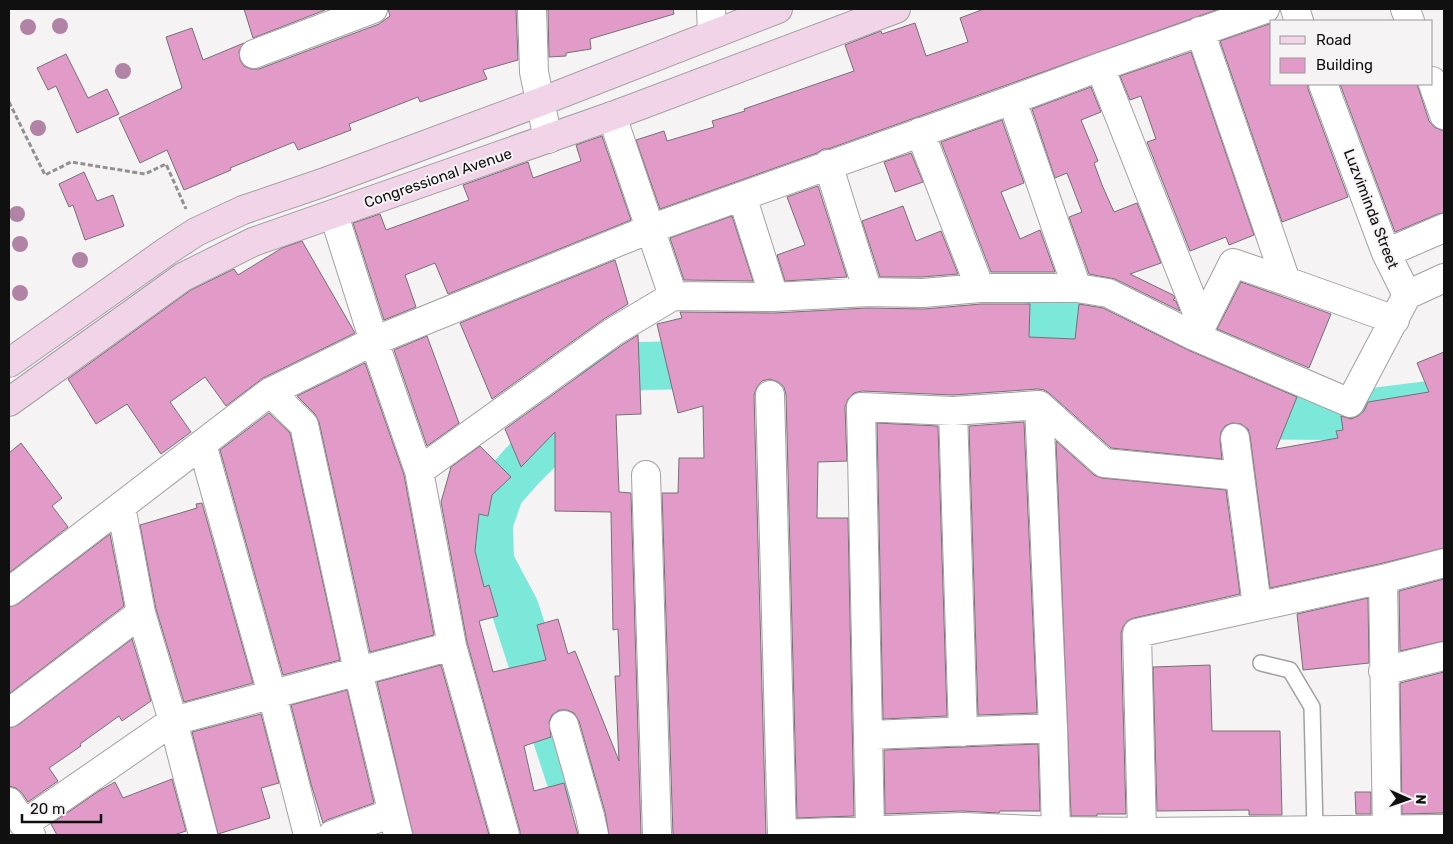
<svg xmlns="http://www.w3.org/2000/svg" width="1453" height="844" font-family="Rubik,sans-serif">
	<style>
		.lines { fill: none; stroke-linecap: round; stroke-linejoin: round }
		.river { stroke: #7be8da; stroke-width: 48 }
		.building { fill: #e29ac8; stroke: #747273 }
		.lane-casing { stroke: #a3a0a2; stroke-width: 18 }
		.street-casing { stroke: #a3a0a2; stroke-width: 30 }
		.secondary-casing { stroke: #a3a0a2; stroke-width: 30 }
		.path { stroke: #929091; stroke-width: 3; stroke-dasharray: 5 2.5; stroke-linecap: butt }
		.lane { stroke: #fff; stroke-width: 15 }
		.street { stroke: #fff; stroke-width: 28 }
		.secondary { stroke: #f2d4e8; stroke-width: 28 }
		.tree { fill: #b183a4 }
		.labels { text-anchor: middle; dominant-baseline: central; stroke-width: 4; stroke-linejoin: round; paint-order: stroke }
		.street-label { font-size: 15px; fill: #111011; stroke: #f6f3f5 }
	</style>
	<rect width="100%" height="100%" fill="#f6f3f5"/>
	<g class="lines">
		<path class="river" d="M 965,340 L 1066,320 L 1123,376
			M 1224,415 L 1341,416 L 1444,403
			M 572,784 L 515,609 L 490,562 L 489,523 L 500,491 L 522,466 L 611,377 L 639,366 L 702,365 L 732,357"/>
	</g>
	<path class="building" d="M 244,9 L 325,9 L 325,10 L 253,38 Z
		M 388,9 L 516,9 L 518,60 L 483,70 L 487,79 L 420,102 L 418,97 L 349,124 L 351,130 L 298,150 L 294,142 L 230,168 L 231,170 L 184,190 L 167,150 L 140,163 L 119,118 L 182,88 L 166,37 L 192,28 L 203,60 L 244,43 L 239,51 L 240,60 L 244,66 L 251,69 L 259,69 L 379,24 L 390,16 Z
		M 548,9 L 673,9 L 674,14 L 590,39 L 591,49 L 566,53 L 566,56 L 549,57 Z
		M 984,9 L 1219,9 L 828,149 L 823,149 L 817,153 L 660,209 L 636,140 L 664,131 L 667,141 L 714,127 L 712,121 L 745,111 L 744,109 L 854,71 L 845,45 L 881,31 L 882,34 L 915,23 L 926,56 L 968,42 L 960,18 Z
		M 1272,23 L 1272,84 L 1308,84 L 1308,89 L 1348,197 L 1282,222 L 1220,41 Z
		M 1191,52 L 1254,235 L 1229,245 L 1226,237 L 1190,251 L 1147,142 L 1156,139 L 1141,96 L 1130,100 L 1120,76 Z
		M 66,54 L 88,98 L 107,89 L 119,114 L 77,133 L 56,86 L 48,90 L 37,68 Z
		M 1340,84 L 1417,84 L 1429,121 L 1434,127 L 1441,130 L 1444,130 L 1444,213 L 1438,214 L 1395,232 Z
		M 1091,87 L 1101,112 L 1081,120 L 1098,161 L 1094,163 L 1102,185 L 1114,212 L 1137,203 L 1161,263 L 1130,274 L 1173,295 L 1175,298 L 1173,300 L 1176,301 L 1180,311 L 1115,279 L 1089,274 L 1069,217 L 1082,212 L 1067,173 L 1055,178 L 1032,109 Z
		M 1002,120 L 1024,183 L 1001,192 L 1020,239 L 1040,230 L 1055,272 L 991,272 L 941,142 Z
		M 602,136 L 631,220 L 448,294 L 435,263 L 405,275 L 416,307 L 384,320 L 353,223 L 380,214 L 386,230 L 469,200 L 463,185 L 528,162 L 533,178 L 581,161 L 576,145 Z
		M 911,153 L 923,182 L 895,192 L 884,162 Z
		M 84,172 L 97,201 L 113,195 L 124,226 L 85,240 L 73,205 L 69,207 L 59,184 Z
		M 818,186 L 847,277 L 785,281 L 777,255 L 805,245 L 787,197 Z
		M 903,206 L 916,241 L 941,231 L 958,274 L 922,277 L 880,277 L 862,221 Z
		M 732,216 L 753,281 L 684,280 L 670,238 Z
		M 302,241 L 355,333 L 263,378 L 226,406 L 205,377 L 170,402 L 191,432 L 161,454 L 127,404 L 96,424 L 68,379 L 191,290 L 234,269 L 238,275 L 282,248 Z
		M 615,260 L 628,304 L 604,319 L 492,399 L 460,323 Z
		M 1241,282 L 1331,314 L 1309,368 L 1217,329 Z
		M 981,304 L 1030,304 L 1029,337 L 1075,339 L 1079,304 L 1103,308 L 1188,350 L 1297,397 L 1276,449 L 1338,438 L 1336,431 L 1343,430 L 1341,416 L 1351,419 L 1358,416 L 1364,411 L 1368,402 L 1429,392 L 1417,363 L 1444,352 L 1444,548 L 1379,564 L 1270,588 L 1250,436 L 1248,429 L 1241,424 L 1232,423 L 1225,426 L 1221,432 L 1220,440 L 1222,459 L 1111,448 L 1049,393 L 1044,390 L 1038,389 L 953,395 L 862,391 L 854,393 L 848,399 L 845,407 L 847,461 L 818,462 L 817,518 L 848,518 L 854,816 L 797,818 L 786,395 L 784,387 L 778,382 L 770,379 L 762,381 L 757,387 L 754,395 L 766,835 L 673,835 L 662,493 L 678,493 L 679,458 L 704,458 L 703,406 L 678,413 L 657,324 L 682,318 L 680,312 L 774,313 L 868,308 L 924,309 Z
		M 638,335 L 641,414 L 616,415 L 619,492 L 631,493 L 641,835 L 609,835 L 605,812 L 579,721 L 574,713 L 567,710 L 559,710 L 552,715 L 549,722 L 551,737 L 524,746 L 534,791 L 564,783 L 578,835 L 520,835 L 520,831 L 467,642 L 441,502 L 451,467 L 480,446 L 511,477 L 492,495 L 488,516 L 479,514 L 475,551 L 484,587 L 489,585 L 498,616 L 479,621 L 493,672 L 546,660 L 537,625 L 558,619 L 568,654 L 575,651 L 619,761 L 615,676 L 620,676 L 618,629 L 613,630 L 611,512 L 555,511 L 555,432 L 521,467 L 505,429 L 622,345 Z
		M 427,336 L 459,423 L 427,446 L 394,350 Z
		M 365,363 L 404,475 L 434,635 L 370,652 L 319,422 L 315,414 L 297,396 Z
		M 269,413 L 290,433 L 340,660 L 283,675 L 220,450 Z
		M 1024,422 L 1037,713 L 978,715 L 969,426 Z
		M 877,423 L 938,426 L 947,716 L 883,719 Z
		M 1056,441 L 1094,475 L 1102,478 L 1226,490 L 1240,594 L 1134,618 L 1127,621 L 1123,627 L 1121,633 L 1126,814 L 1097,814 L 1097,816 L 1071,816 Z
		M 21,443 L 62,498 L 52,506 L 68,527 L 9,573 L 9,453 Z
		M 202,503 L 253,683 L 184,702 L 156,609 L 140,525 L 197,508 L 196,504 Z
		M 110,534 L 124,606 L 9,694 L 9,607 L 18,604 Z
		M 1444,579 L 1444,641 L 1400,651 L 1399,591 Z
		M 1368,598 L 1369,663 L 1303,670 L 1297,614 Z
		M 132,639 L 151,701 L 122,721 L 119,716 L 80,744 L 81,746 L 49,768 L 58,781 L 28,802 L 22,793 L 16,788 L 9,786 L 9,728 L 18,725 Z
		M 441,665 L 489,835 L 413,835 L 377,682 Z
		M 1210,665 L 1212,731 L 1280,731 L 1282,815 L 1249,815 L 1249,810 L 1157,811 L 1153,667 Z
		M 1444,672 L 1444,813 L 1402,814 L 1400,683 Z
		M 347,690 L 374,803 L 327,820 L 323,823 L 311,784 L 291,705 Z
		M 261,714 L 279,783 L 261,788 L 270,818 L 218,834 L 192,732 Z
		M 1038,744 L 1040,811 L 1000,811 L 999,813 L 962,811 L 885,814 L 884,750 Z
		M 172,779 L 186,831 L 174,835 L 57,835 L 51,824 L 99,791 L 115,782 L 123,798 Z
		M 1355,792 L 1371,792 L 1371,814 L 1356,814 Z"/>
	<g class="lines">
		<g class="lane-casing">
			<path id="lane" d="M 1261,663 L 1290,670 L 1312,707 L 1315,830"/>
		</g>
		<g class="street-casing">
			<path id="street" d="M 532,9 L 534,72 L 548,139
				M 711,9 L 712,34
				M 1295,9 L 1299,21
				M 1405,9 L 1410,21
				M 1200,31 L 1286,281 L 1395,320
				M 254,54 L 373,9
				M 1100,67 L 1202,325 L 1194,336
				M 1432,81 L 1444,115
				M 1323,84 L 1386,253 L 1407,295 L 1444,278
				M 1012,100 L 1077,288
				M 612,116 L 673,296
				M 920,132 L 980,288
				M 828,164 L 868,292
				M 742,196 L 774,297
				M 334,215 L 374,341 L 419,471 L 452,646 L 505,835
				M 1386,253 L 1444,228
				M 1202,325 L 1233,263 L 1286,281
				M 270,392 L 304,425 L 358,671 L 398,835
				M 770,395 L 782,835
				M 1039,405 L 1053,728 L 1056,831
				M 953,411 L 963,732
				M 1235,438 L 1257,606
				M 202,444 L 272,694 L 308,835
				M 419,471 L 613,332 L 673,296 L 774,297 L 868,292 L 923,293 L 980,288 L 1077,288 L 1108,293 L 1194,336 L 1350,403 L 1407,295
				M 646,475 L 657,835
				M 121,506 L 141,613 L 173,721 L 203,835
				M 1383,579 L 1387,835
				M 9,592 L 270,392 L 374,341 L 650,229 L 1012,100 L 1100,67 L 1265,9
				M 1383,671 L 1444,656
				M 9,713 L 141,613
				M 564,725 L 590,816 L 594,835
				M 868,735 L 1053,728
				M 9,802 L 31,835
				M 24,824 L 173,721 L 452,646
				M 870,830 L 861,407 L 953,411 L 1039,405 L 1104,463 L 1240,476
				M 1142,832 L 1137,633 L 1383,579 L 1444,563
				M 782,834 L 963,827 L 1056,831 L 1142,832 L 1444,829
				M 332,835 L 392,813"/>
		</g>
		<g class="secondary-casing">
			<path id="secondary" d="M 9,363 L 167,251 L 196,232 L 243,210 L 322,183 L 540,102 L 778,9
				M 9,402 L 183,277 L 253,242 L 612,116 L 896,9"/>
		</g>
		<path class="path" d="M 9,102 L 45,175 L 71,162 L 145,174 L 166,164 L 186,209"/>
		<use href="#lane" class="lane"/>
		<use href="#street" class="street"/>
		<use href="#secondary" class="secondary"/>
	</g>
	<g class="tree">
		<circle cx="60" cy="26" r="8"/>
		<circle cx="28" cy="27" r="8"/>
		<circle cx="123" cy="71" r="8"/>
		<circle cx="38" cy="128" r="8"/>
		<circle cx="17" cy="214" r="8"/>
		<circle cx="20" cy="244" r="8"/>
		<circle cx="80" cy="260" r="8"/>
		<circle cx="20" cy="293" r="8"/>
	</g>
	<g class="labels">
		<g class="street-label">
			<text transform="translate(438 178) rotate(-19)">Congressional Avenue</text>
			<text transform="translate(1371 209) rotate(69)">Luzviminda Street</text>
		</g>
	</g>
	<rect width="1453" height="844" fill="none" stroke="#111011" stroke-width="20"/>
	<rect x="1270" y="20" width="162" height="65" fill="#f6f3f5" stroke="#9a989a"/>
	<rect x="1280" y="36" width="25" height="8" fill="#f2d4e8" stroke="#9a989a"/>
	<text x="1316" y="45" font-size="15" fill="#111011">Road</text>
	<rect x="1280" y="58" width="25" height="15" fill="#e29ac8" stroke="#9a989a"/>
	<text x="1316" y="70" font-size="15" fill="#111011">Building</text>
	<g transform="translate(1408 799) rotate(92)" stroke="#f6f3f5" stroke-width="4" paint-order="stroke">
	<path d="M0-4L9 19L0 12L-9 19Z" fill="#111011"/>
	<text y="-8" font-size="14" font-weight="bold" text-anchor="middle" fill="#111011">N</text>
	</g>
	<path d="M22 814v8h79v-8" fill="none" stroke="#111011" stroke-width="2.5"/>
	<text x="30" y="814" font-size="15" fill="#111011" stroke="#f6f3f5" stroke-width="4" paint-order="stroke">20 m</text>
</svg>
